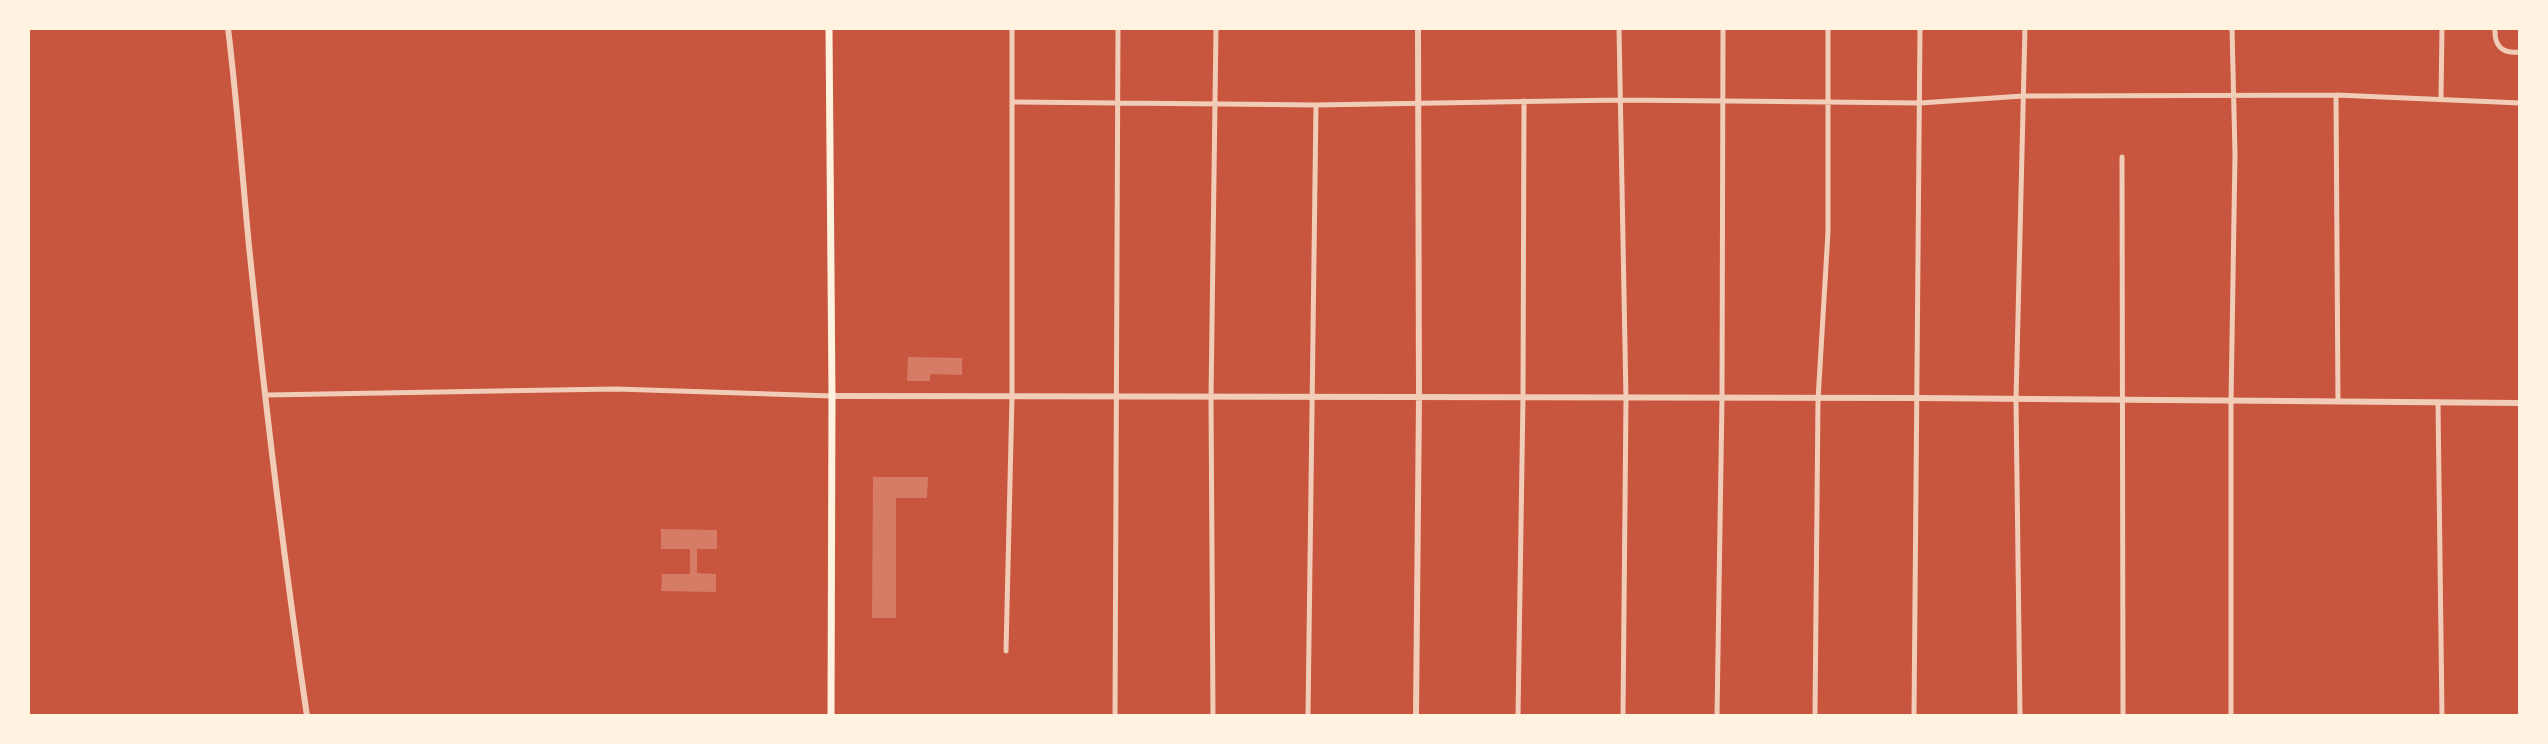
<svg xmlns="http://www.w3.org/2000/svg" width="2548" height="744" font-family="Commissioner,sans-serif">
	<style>
		.building { fill: #d67c66 }
		.lines { fill: none; stroke-linecap: round; stroke-linejoin: round }
		.minor { stroke: #f1ccb7; stroke-width: 5 }
		.tertiary { stroke: #f1ccb7; stroke-width: 6 }
		.secondary { stroke: #fff3e0; stroke-width: 7 }
	</style>
	<rect width="100%" height="100%" fill="#c8553d"/>
	<path class="building" d="M 908,357 L 962,358 L 962,375 L 930,374 L 930,381 L 907,381 Z
		M 873,477 L 928,477 L 927,498 L 896,498 L 896,618 L 872,618 Z
		M 661,529 L 717,530 L 717,549 L 697,549 L 697,573 L 716,574 L 716,592 L 661,591 L 662,574 L 690,574 L 690,549 L 661,549 Z"/>
	<g class="lines">
		<path class="minor" d="M 1619,28 L 1626,399 L 1623,716
			M 2495,28 C 2494,46 2502,54 2520,52
			M 2336,95 L 2338,402
			M 2441,98 L 2442,28
			M 1012,102 L 1316,105 L 1620,100 L 1920,103 L 2023,96 L 2336,95 L 2520,103
			M 2122,157 L 2123,716
			M 267,395 L 616,389 L 832,396
			M 2438,402 L 2442,716
			M 1006,651 L 1012,397 L 1012,28
			M 1115,716 L 1118,28
			M 1213,716 L 1211,398 L 1216,28
			M 1308,716 L 1316,105
			M 1518,716 L 1523,398 L 1524,101
			M 1717,716 L 1722,399 L 1723,28
			M 1815,716 L 1818,400 L 1828,232 L 1828,28
			M 1914,716 L 1920,28
			M 2020,716 L 2016,400 L 2025,28
			M 2231,716 L 2231,402 L 2235,154 L 2232,28"/>
		<path class="tertiary" d="M 228,28 C 237,101 242,173 249,246 C 265,403 284,560 307,716
			M 832,396 L 1917,398 L 2520,403
			M 1416,716 L 1419,398 L 1418,28"/>
		<path class="secondary" d="M 829,28 L 832,396 L 831,716"/>
	</g>
	<rect width="2548" height="744" fill="none" stroke="#fff3e0" stroke-width="60"/>
</svg>
